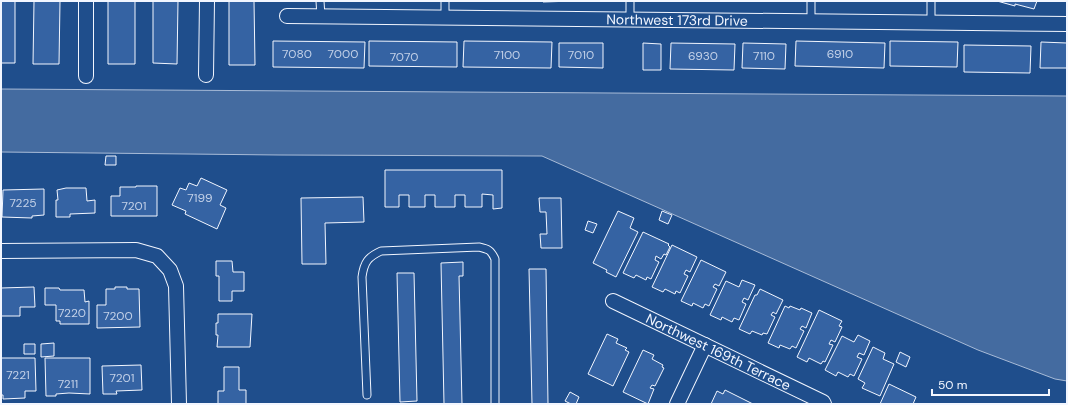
<svg xmlns="http://www.w3.org/2000/svg" width="1068" height="405" font-family="'DM Sans',sans-serif">
	<style>
		.water { fill: #446ba0; stroke: #a8bbd7 }
		.building { fill: #3563a3; stroke: #f2f6ff }
		.lines { fill: none; stroke-linecap: round; stroke-linejoin: round }
		.lane-casing { stroke: #f2f6ff; stroke-width: 9 }
		.street-casing { stroke: #f2f6ff; stroke-width: 16 }
		.lane { stroke: #1f4e8c; stroke-width: 7 }
		.street { stroke: #1f4e8c; stroke-width: 14 }
		.labels { text-anchor: middle; dominant-baseline: central; stroke-width: 3; stroke-linejoin: round; paint-order: stroke }
		.number-label { font-size: 12px; fill: #c3d1e8 }
		.street-label { font-size: 14px; fill: #f2f6ff; stroke: #1f4e8c }
	</style>
	<rect width="100%" height="100%" fill="#1f4e8c"/>
	<path class="water" d="M 1,89 L 1067,96 L 1067,381 L 1055,379 L 978,350 L 542,156 L 279,155 L 1,152 Z"/>
	<path class="building" d="M 1,1 L 15,1 L 15,63 L 1,63 Z
		M 34,1 L 60,1 L 59,64 L 33,64 Z
		M 108,1 L 135,1 L 135,64 L 108,64 Z
		M 153,1 L 178,1 L 177,64 L 153,63 Z
		M 229,1 L 254,1 L 255,65 L 229,65 Z
		M 543,1 L 574,1 L 543,2 Z
		M 997,1 L 1037,1 L 1034,9 L 1015,4 L 1015,6 Z
		M 273,41 L 365,42 L 364,68 L 273,67 Z
		M 369,41 L 457,42 L 457,67 L 369,66 Z
		M 464,41 L 552,42 L 551,68 L 463,67 Z
		M 796,41 L 885,43 L 884,68 L 795,66 Z
		M 890,41 L 958,42 L 957,67 L 890,66 Z
		M 1041,42 L 1067,43 L 1067,68 L 1040,68 Z
		M 559,43 L 603,43 L 603,68 L 559,67 Z
		M 643,43 L 661,44 L 661,70 L 643,70 Z
		M 671,43 L 735,44 L 734,70 L 670,69 Z
		M 743,43 L 786,44 L 785,69 L 742,68 Z
		M 964,45 L 1031,46 L 1030,73 L 964,72 Z
		M 106,156 L 116,156 L 116,165 L 105,165 Z
		M 385,170 L 502,170 L 502,208 L 493,209 L 493,195 L 482,194 L 482,207 L 465,207 L 465,195 L 455,195 L 455,207 L 435,207 L 435,195 L 425,195 L 425,207 L 409,207 L 409,195 L 399,195 L 399,207 L 385,207 Z
		M 201,178 L 227,190 L 220,205 L 226,208 L 217,229 L 185,214 L 186,211 L 172,205 L 180,188 L 186,190 L 189,183 L 197,186 Z
		M 136,186 L 157,186 L 157,216 L 111,216 L 111,196 L 120,196 L 120,187 L 136,187 Z
		M 66,188 L 86,188 L 87,201 L 95,200 L 95,213 L 70,214 L 70,217 L 56,217 L 56,200 L 58,200 L 57,190 Z
		M 44,189 L 44,215 L 32,216 L 32,218 L 2,217 L 3,190 Z
		M 363,197 L 364,222 L 325,223 L 326,264 L 302,264 L 301,198 Z
		M 539,198 L 561,198 L 562,248 L 541,248 L 540,234 L 547,234 L 546,212 L 540,212 Z
		M 618,211 L 634,218 L 630,228 L 638,232 L 616,277 L 606,272 L 607,270 L 593,263 Z
		M 662,211 L 672,215 L 668,224 L 659,220 Z
		M 588,221 L 597,224 L 593,233 L 585,230 Z
		M 643,232 L 669,244 L 668,245 L 670,247 L 666,255 L 664,254 L 661,259 L 656,256 L 655,260 L 659,262 L 651,279 L 647,277 L 646,280 L 636,275 L 634,278 L 623,273 Z
		M 672,245 L 697,257 L 690,272 L 686,270 L 684,274 L 688,276 L 680,293 L 676,291 L 675,294 L 665,289 L 663,292 L 652,287 Z
		M 701,260 L 726,272 L 719,286 L 715,284 L 713,287 L 717,289 L 709,306 L 705,304 L 703,308 L 693,303 L 692,306 L 681,301 Z
		M 216,261 L 232,261 L 233,272 L 244,272 L 244,291 L 232,291 L 232,301 L 219,301 L 219,276 L 216,276 Z
		M 463,262 L 463,276 L 459,276 L 462,404 L 444,404 L 441,263 Z
		M 529,269 L 546,269 L 548,404 L 532,404 Z
		M 397,273 L 414,273 L 417,401 L 400,402 Z
		M 742,280 L 755,285 L 748,300 L 744,298 L 742,302 L 746,304 L 739,320 L 734,318 L 732,322 L 722,317 L 721,320 L 710,315 L 726,281 L 739,287 Z
		M 34,287 L 35,307 L 20,307 L 20,316 L 1,316 L 1,288 Z
		M 115,287 L 127,287 L 127,289 L 139,289 L 140,327 L 97,328 L 97,305 L 106,305 L 106,289 L 115,289 Z
		M 45,288 L 59,288 L 60,290 L 84,290 L 85,302 L 89,301 L 89,324 L 60,324 L 60,321 L 56,321 L 56,305 L 45,305 Z
		M 760,289 L 783,300 L 776,314 L 773,312 L 771,315 L 775,317 L 767,334 L 763,333 L 762,335 L 752,331 L 750,334 L 739,329 L 755,295 L 757,295 Z
		M 785,306 L 789,308 L 790,306 L 800,310 L 801,308 L 812,313 L 806,328 L 802,326 L 800,329 L 804,331 L 796,348 L 792,346 L 790,349 L 780,345 L 779,348 L 768,343 Z
		M 819,310 L 842,321 L 839,326 L 842,327 L 835,342 L 831,340 L 829,344 L 833,345 L 825,362 L 823,361 L 821,364 L 809,358 L 807,362 L 797,357 Z
		M 218,314 L 252,314 L 250,347 L 217,347 L 218,335 L 216,335 L 216,323 L 218,323 Z
		M 607,334 L 618,339 L 616,343 L 627,348 L 625,350 L 629,352 L 613,386 L 588,374 Z
		M 858,335 L 870,341 L 864,355 L 859,353 L 857,357 L 862,359 L 854,376 L 850,374 L 848,377 L 838,372 L 836,376 L 825,370 L 842,336 L 854,342 Z
		M 54,343 L 54,356 L 41,357 L 41,344 Z
		M 24,344 L 35,344 L 35,354 L 24,354 Z
		M 873,347 L 885,353 L 883,359 L 894,364 L 880,396 L 862,388 L 865,383 L 858,379 Z
		M 643,350 L 654,355 L 652,359 L 663,365 L 662,367 L 664,368 L 655,386 L 652,385 L 650,388 L 654,389 L 648,404 L 623,392 Z
		M 900,352 L 910,357 L 906,367 L 896,362 Z
		M 1,358 L 35,358 L 36,391 L 25,391 L 25,398 L 3,399 L 3,395 L 1,395 Z
		M 45,358 L 90,358 L 90,394 L 69,393 L 56,394 L 56,396 L 46,396 Z
		M 141,365 L 142,390 L 116,391 L 117,394 L 103,394 L 102,366 Z
		M 224,367 L 239,367 L 239,390 L 246,390 L 246,404 L 218,404 L 218,391 L 224,391 Z
		M 889,384 L 916,397 L 913,404 L 880,404 Z
		M 725,390 L 753,404 L 711,404 L 717,391 L 723,394 Z
		M 570,392 L 579,397 L 576,404 L 571,404 L 565,401 Z"/>
	<g class="lines">
		<g class="lane-casing">
			<path id="lane" d="M 320,1 L 321,17
				M 811,1 L 811,21
				M 931,1 L 931,22
				M 445,18 L 445,1
				M 630,20 L 630,1
				M 367,395 L 362,277 C 364,262 368,257 381,251 L 479,247 C 488,249 491,250 495,259 L 495,404"/>
		</g>
		<g class="street-casing">
			<g id="street">
				<path d="M 86,1 L 86,76"/>
				<path id="s1" d="M 287,16 L 1067,24"/>
				<path d="M 206,75 L 207,1"/>
				<path d="M 1,251 L 136,250 L 157,256 L 170,270 L 176,286 L 179,404"/>
				<path id="s2" d="M 613,301 L 823,402 L 824,404"/>
				<path d="M 677,404 L 705,345"/>
			</g>
		</g>
		<use href="#lane" class="lane"/>
		<use href="#street" class="street"/>
	</g>
	<g class="labels">
		<g class="number-label">
			<text x="297" y="54">7080</text>
			<text x="343" y="54">7000</text>
			<text x="840" y="54">6910</text>
			<text x="507" y="55">7100</text>
			<text x="581" y="55">7010</text>
			<text x="703" y="56">6930</text>
			<text x="764" y="56">7110</text>
			<text x="404" y="57">7070</text>
			<text x="200" y="198">7199</text>
			<text x="23" y="203">7225</text>
			<text x="134" y="206">7201</text>
			<text x="72" y="313">7220</text>
			<text x="118" y="316">7200</text>
			<text x="18" y="375">7221</text>
			<text x="122" y="378">7201</text>
			<text x="68" y="384">7211</text>
		</g>
		<g class="street-label">
			<text stroke="none"><textPath href="#s1" startOffset="390">Northwest 173rd Drive</textPath></text>
			<text stroke="none"><textPath href="#s2" startOffset="117">Northwest 169th Terrace</textPath></text>
		</g>
	</g>
	<rect width="1068" height="405" fill="none" stroke="#f2f6ff" stroke-width="4"/>
	<path d="M932 389v6h117v-6" fill="none" stroke="#f2f6ff" stroke-width="2"/>
	<text x="938" y="389" font-size="12" fill="#f2f6ff" stroke="#1f4e8c" stroke-width="3" paint-order="stroke">50 m</text>
</svg>
